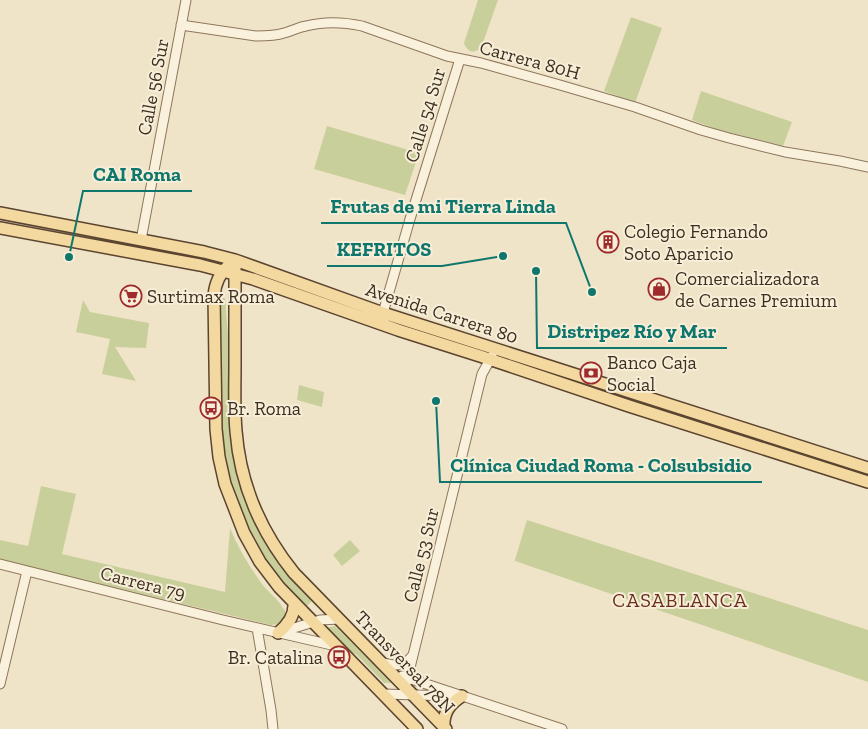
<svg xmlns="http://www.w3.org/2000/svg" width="868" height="729" font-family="'Zilla Slab',serif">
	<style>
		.green { fill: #c9cf9b }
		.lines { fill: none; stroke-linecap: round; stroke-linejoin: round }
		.tertiary-casing { stroke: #8d765c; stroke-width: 11 }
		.primary-casing { stroke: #5b4430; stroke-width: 14 }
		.tertiary { stroke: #faf1dc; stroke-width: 9 }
		.primary { stroke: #f3d9a0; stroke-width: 11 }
		.labels { text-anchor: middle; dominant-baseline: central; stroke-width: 4; stroke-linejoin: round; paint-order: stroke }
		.street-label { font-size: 19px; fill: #3d2e20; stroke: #f7eed8 }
		.poi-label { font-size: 19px; fill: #3d2e20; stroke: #f7eed8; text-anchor: start }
		.neighbourhood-label { font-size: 20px; letter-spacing: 1px; fill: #6b2e1e; stroke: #f7eed8 }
		.leader { fill: none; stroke: #0f766e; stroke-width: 2 }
		.callout-dot { fill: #0f766e; stroke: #f7eed8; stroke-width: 2 }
		.callout-label { font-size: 20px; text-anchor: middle; font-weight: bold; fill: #0f766e; stroke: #f7eed8; stroke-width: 4; stroke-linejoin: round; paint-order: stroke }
	</style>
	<rect width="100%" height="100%" fill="#f0e4c8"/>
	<path class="green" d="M 478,0 L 498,0 L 481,48 C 474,54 467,52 464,43 Z
		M 631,17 L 662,28 L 635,103 L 604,91 Z
		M 701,91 L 792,122 L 783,146 L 718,130 L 692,120 Z
		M 327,126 L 419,153 L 405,195 L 314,169 Z
		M 220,298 L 225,298 L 240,480 L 313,600 L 306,607 L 277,575 L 260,552 L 246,525 L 228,479 L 221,432 L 220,317 Z
		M 83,300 L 90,312 L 149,323 L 146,348 L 115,347 L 136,381 L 102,374 L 110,339 L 76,332 Z
		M 299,385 L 324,392 L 322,407 L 297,400 Z
		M 41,486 L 76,494 L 62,554 L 225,592 L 230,528 C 238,548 249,566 262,584 C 268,592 278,599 283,608 C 286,611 286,615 285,619 L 279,624 L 271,625 L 0,560 L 0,540 L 28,546 Z
		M 527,520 L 868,630 L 868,682 L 515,561 L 514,563 Z
		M 350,540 L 360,551 L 342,566 L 333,555 Z
		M 335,626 L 392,683 L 384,683 L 357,655 L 348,650 L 325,628 Z"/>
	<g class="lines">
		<g class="tertiary-casing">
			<path id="tertiary" d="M 181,25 L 256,36 C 266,36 275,36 284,33 C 292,31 299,27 306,26 C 325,21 344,22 362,26 L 447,56 L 481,63 L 560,85 L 635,107 L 701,130 L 729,138 L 785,152 L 840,161 L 868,167
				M 141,240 L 186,0
				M 384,319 L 383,313 L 410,219 L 460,59
				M 0,564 L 223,620 L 336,646
				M 257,628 L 271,710 L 273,729
				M 281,632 L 320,620 L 339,619
				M 380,662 C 395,666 403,668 413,655
				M 402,676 L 562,729
				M 0,684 L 27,571
				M 405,688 L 482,374 L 492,356
				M 383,694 L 452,696"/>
		</g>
		<g class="primary-casing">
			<path id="primary" d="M 0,213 L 204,252 L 235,260 L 383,313 L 868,468
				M 0,228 L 200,265 L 253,279 L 398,330 L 480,356 L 629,406 L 868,482
				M 228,266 C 219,274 215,284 214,296 L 216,429 L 219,457 L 225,484 L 244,533 L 260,562 L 279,587 L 417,729
				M 235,267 C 235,300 235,333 235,366 C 235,387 234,409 236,431 C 240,483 261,532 294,573 L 446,729
				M 278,633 C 288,625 295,616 294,603
				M 444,727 C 443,712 450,704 462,696"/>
		</g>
		<use href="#tertiary" class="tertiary"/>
		<use href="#primary" class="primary"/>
	</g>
	<defs>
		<g id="building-ring" transform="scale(1.125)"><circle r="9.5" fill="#f7eed8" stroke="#9e2a2b" stroke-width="1.5"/><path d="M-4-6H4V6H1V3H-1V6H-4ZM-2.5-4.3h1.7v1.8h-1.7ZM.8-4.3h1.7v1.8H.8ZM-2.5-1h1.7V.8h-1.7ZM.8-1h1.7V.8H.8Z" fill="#9e2a2b"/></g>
		<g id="shop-ring" transform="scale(1.125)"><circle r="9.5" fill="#f7eed8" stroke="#9e2a2b" stroke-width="1.5"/><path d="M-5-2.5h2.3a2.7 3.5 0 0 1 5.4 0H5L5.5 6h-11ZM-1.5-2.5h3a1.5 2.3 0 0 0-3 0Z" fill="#9e2a2b"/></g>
		<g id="supermarket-ring" transform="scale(1.125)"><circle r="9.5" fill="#f7eed8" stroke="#9e2a2b" stroke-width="1.5"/><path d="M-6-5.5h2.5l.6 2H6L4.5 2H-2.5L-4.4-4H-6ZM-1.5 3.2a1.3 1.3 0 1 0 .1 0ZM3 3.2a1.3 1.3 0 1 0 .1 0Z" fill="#9e2a2b"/></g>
		<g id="bank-ring" transform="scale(1.125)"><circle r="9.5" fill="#f7eed8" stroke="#9e2a2b" stroke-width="1.5"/><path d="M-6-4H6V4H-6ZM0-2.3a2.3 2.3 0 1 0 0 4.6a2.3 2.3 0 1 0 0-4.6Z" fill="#9e2a2b"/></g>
		<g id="bus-ring" transform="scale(1.125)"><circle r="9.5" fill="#f7eed8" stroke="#9e2a2b" stroke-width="1.5"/><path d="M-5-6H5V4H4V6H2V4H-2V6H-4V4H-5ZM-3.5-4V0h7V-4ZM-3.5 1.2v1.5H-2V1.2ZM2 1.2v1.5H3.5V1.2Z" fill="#9e2a2b"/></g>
	</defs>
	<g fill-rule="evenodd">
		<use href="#building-ring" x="608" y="242"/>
		<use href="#shop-ring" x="659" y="289"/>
		<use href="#supermarket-ring" x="131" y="296"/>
		<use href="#bank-ring" x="591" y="373"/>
		<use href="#bus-ring" x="211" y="408"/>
		<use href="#bus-ring" x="339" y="657"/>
	</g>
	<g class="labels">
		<g class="street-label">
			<text transform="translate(530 60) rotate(15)">Carrera 80H</text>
			<text transform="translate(153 87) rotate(-79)">Calle 56 Sur</text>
			<text transform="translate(425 115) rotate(-73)">Calle 54 Sur</text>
			<text transform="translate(442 313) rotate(18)">Avenida Carrera 80</text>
			<text transform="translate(421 555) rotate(-76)">Calle 53 Sur</text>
			<text transform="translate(143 583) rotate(14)">Carrera 79</text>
			<text transform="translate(405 662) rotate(46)">Transversal 78N</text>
		</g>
		<g class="poi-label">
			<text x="624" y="231">Colegio Fernando<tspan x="624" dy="22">Soto Aparicio</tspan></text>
			<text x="675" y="278">Comercializadora<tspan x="675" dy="22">de Carnes Premium</tspan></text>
			<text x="147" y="296">Surtimax Roma</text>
			<text x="607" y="362">Banco Caja<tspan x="607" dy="22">Social</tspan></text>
			<text x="227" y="408">Br. Roma</text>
			<text x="323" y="657" text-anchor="end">Br. Catalina</text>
		</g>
		<g class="neighbourhood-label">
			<text x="680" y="600">CASABLANCA</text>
		</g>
	</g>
	<path class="leader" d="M69 257L83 191H192M592 292L566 223H321M503 256L442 266H327M536 271L537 348H727M436 401L440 482H762"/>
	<g class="callout-dot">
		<circle cx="69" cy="257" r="5"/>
		<circle cx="592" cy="292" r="5"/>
		<circle cx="503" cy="256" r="5"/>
		<circle cx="536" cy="271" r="5"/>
		<circle cx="436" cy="401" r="5"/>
	</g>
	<g class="callout-label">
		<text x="137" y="181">CAI Roma</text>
		<text x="443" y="213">Frutas de mi Tierra Linda</text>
		<text x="384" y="256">KEFRITOS</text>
		<text x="632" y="338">Distripez Río y Mar</text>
		<text x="601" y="472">Clínica Ciudad Roma - Colsubsidio</text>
	</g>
</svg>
